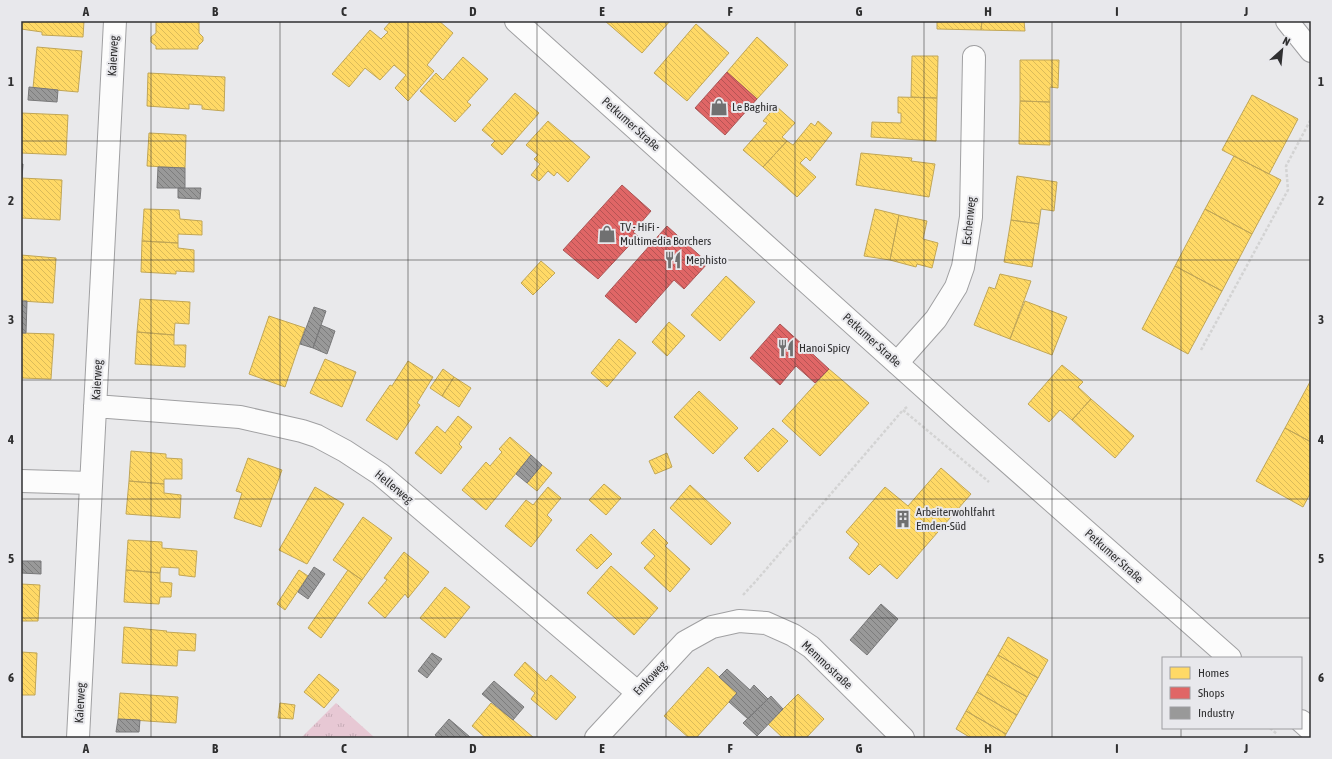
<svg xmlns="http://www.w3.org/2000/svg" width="1332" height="759" font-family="'Asap Condensed',sans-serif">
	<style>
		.park { fill: url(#park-tufts) }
		.homes { fill: url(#homes-back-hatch); stroke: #c1a656 }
		.shops { fill: url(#shops-back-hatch); stroke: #ab5656 }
		.industry { fill: url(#industry-back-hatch); stroke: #79797a }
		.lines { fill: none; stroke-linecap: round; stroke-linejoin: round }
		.minor-casing { stroke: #a0a0a2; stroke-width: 24 }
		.major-casing { stroke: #a0a0a2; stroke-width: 24 }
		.path { stroke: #d3d3d3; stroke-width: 2.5; stroke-dasharray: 3 2; stroke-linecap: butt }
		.minor { stroke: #fcfcfc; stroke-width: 22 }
		.major { stroke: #fcfcfc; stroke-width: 22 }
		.grid { fill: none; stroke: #2f2f30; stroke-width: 1; stroke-opacity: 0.55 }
		.labels { text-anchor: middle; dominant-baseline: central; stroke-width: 4; stroke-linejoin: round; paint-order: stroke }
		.street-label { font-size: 12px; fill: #2f2f30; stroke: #e8e8ec }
		.poi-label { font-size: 12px; fill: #2f2f30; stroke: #e8e8ec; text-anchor: start }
		.neatline { fill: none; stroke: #2f2f30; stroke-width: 1.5 }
		.grid-label { font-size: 13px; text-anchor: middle; font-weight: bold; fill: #2f2f30 }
	</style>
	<defs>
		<pattern id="park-tufts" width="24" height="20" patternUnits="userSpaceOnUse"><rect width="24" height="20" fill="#e7c8d4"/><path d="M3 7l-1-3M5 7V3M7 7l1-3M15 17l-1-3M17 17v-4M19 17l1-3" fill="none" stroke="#c6acb6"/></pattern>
		<pattern id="homes-back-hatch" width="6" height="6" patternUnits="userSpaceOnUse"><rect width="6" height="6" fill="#ffd966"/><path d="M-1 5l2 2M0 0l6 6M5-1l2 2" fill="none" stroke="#dbbb59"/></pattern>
		<pattern id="shops-back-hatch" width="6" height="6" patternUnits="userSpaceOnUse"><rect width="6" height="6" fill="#e06666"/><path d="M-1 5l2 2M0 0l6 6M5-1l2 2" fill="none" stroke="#b65454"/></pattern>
		<pattern id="industry-back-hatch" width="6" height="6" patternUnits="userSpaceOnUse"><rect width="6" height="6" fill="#999"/><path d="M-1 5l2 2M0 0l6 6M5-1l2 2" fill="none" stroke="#7d7d7d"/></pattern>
	</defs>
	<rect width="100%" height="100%" fill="#e9e9eb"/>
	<path class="park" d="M 336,703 L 374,737 L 373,738 L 301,738 Z"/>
	<path class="homes" d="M 21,21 L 84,21 L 83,37 L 42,35 L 42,32 L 21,29 Z
		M 156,21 L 199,21 L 199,33 L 203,37 L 203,41 L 198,46 L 198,49 L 156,49 L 156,46 L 151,42 L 151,37 L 156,33 Z
		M 391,21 L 439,21 L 453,33 L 427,65 L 434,71 L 408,101 L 395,88 L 406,75 L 394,65 L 380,80 L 365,68 L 349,87 L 332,74 L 370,30 L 381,39 L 388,32 L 384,29 Z
		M 605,21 L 670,21 L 642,53 Z
		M 937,21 L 982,21 L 981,30 L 937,29 Z
		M 982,21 L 1024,21 L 1025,31 L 981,30 Z
		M 696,24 L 729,53 L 687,101 L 654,73 Z
		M 757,37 L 788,65 L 757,99 L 727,72 Z
		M 37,47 L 82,51 L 78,92 L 33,88 Z
		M 912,56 L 938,56 L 937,98 L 911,97 Z
		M 463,57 L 488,79 L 467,102 L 471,105 L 455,122 L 420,91 L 436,73 L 443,80 Z
		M 1020,60 L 1059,60 L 1058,88 L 1050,87 L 1050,102 L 1020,101 Z
		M 148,73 L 225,77 L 224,111 L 202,109 L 202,105 L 189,104 L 189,109 L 147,106 Z
		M 515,93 L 539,113 L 502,155 L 491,145 L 495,141 L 482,130 Z
		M 1252,95 L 1298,119 L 1269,174 L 1222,150 Z
		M 898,97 L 937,98 L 936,141 L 871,137 L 872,122 L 901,123 L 901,113 L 898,113 Z
		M 1020,101 L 1050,102 L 1050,145 L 1019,144 Z
		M 776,106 L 795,123 L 782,137 L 787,141 L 763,167 L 743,150 L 767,123 L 763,121 Z
		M 21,113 L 68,115 L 66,155 L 21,153 Z
		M 548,121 L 590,157 L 568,182 L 557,172 L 554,176 L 548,171 L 539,181 L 531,175 L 540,164 L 534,159 L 538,155 L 526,145 Z
		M 818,121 L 832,133 L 810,161 L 806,157 L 800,163 L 816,177 L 797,197 L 763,167 L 787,141 L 793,145 L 811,123 L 815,126 Z
		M 149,133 L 186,135 L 185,168 L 147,166 Z
		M 861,153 L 912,158 L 911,161 L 935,164 L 929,197 L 856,185 Z
		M 1234,156 L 1281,180 L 1252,234 L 1205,209 Z
		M 1017,176 L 1057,182 L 1054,211 L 1041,209 L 1039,224 L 1011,220 Z
		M 21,178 L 62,180 L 60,220 L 21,218 Z
		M 144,209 L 179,210 L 180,219 L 202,221 L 202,235 L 178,234 L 178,243 L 142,241 Z
		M 875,209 L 899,215 L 890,260 L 864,256 Z
		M 1205,209 L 1252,234 L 1222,291 L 1175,266 Z
		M 899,215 L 927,221 L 923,239 L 938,243 L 932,268 L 917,264 L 916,267 L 890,260 Z
		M 1011,220 L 1039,224 L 1032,267 L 1004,262 Z
		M 142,241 L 178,243 L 178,248 L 194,250 L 194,272 L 176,271 L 176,274 L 141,272 Z
		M 21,255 L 56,258 L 53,303 L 21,301 Z
		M 541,261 L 555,273 L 533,295 L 521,283 Z
		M 1175,266 L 1222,291 L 1188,354 L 1142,329 Z
		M 1000,274 L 1031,281 L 1010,339 L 974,325 L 989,287 L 995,289 Z
		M 726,276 L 755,302 L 720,341 L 691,315 Z
		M 140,299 L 190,302 L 189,324 L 175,323 L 174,335 L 137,332 Z
		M 1025,301 L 1067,317 L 1052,355 L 1010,339 Z
		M 269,316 L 305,328 L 285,387 L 249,374 Z
		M 669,322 L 685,336 L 667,356 L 652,342 Z
		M 137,332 L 174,335 L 174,345 L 186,345 L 185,367 L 135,364 Z
		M 21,333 L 54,334 L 51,379 L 21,378 Z
		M 619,339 L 636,353 L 607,387 L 591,373 Z
		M 325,359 L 356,372 L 342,407 L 310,393 Z
		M 408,361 L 433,377 L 417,403 L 420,405 L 397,440 L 366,420 L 390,385 L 392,386 Z
		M 1062,365 L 1083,382 L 1078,387 L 1091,399 L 1072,420 L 1060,410 L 1049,422 L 1028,404 Z
		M 443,369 L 454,377 L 442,396 L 430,388 Z
		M 829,369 L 869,403 L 820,456 L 782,421 Z
		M 454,377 L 471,388 L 459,407 L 442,396 Z
		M 1311,380 L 1311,442 L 1285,428 Z
		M 699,391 L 738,428 L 713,454 L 674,417 Z
		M 1091,399 L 1134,436 L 1115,458 L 1072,420 Z
		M 458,416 L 472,427 L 459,444 L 462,447 L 441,474 L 415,453 L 437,426 L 445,433 Z
		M 773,428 L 788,441 L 758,472 L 744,458 Z
		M 1285,428 L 1311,442 L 1311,492 L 1303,507 L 1256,481 Z
		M 510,437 L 531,455 L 486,510 L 462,490 L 486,462 L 490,466 L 502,452 L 499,449 Z
		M 131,451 L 166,454 L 166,458 L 182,459 L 182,479 L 164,479 L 164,484 L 129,481 Z
		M 667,453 L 672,467 L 655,474 L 649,461 Z
		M 248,458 L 282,470 L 261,527 L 234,518 L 242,493 L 236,491 Z
		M 542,465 L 552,473 L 537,491 L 527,483 Z
		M 941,468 L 971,494 L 897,579 L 880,564 L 869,575 L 849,558 L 859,544 L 846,532 L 885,487 L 908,506 Z
		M 129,481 L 164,484 L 164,493 L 181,495 L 180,518 L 126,514 Z
		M 604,484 L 621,498 L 606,515 L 589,500 Z
		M 690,485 L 731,523 L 711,545 L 670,508 Z
		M 315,487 L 344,504 L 307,564 L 279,550 Z
		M 548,487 L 561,498 L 547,515 L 552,520 L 531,547 L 505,526 L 526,500 L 533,505 Z
		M 363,517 L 392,538 L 362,580 L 333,560 Z
		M 654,529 L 668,543 L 665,546 L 690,569 L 670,592 L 644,568 L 655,556 L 641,543 Z
		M 591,534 L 612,554 L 597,569 L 576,550 Z
		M 128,540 L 162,542 L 162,548 L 197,551 L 195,577 L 179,575 L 179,568 L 161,567 L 160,573 L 126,570 Z
		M 404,552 L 429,572 L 408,598 L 405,594 L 385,618 L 368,603 L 387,580 L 384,578 Z
		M 611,566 L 658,608 L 634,635 L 587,593 Z
		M 126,570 L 160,573 L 160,582 L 172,583 L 171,597 L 160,597 L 159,604 L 124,602 Z
		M 299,570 L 308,576 L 285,610 L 277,604 Z
		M 348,570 L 362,580 L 321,638 L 308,628 Z
		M 21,584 L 40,585 L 38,621 L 21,621 Z
		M 445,587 L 470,607 L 445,638 L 420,618 Z
		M 124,627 L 167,631 L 166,632 L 196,634 L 195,651 L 178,650 L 177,666 L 122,663 Z
		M 1008,637 L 1048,660 L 1038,678 L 998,655 Z
		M 21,652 L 37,653 L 35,695 L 21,695 Z
		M 998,655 L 1038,678 L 1027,697 L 987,674 Z
		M 525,662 L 546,681 L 551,675 L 576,697 L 556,720 L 531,699 L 535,693 L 514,675 Z
		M 708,667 L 737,693 L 696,738 L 689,738 L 664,716 Z
		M 319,674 L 339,690 L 324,708 L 304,692 Z
		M 987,674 L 1027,697 L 1017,715 L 977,692 Z
		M 977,692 L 1017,715 L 1006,734 L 966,711 Z
		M 120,693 L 178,697 L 176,723 L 118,719 Z
		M 798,694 L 824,719 L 806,738 L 783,738 L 768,724 Z
		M 280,703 L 295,705 L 293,719 L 278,718 Z
		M 491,703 L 513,720 L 534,738 L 486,738 L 472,726 Z
		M 966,711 L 1006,734 L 1004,738 L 971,738 L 956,729 Z"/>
	<path class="shops" d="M 727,72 L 757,99 L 725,135 L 695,108 Z
		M 622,185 L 651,211 L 633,232 L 638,236 L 598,279 L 563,250 Z
		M 667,226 L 708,263 L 684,289 L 674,280 L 636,323 L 605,296 Z
		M 780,324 L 829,369 L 815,383 L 796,366 L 780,385 L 750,358 Z"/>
	<path class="industry" d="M 29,87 L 58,90 L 57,102 L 28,100 Z
		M 21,164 L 23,164 L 22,178 L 21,178 Z
		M 158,167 L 185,168 L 185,188 L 157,188 Z
		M 178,188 L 201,188 L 200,199 L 178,198 Z
		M 21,301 L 27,301 L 26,333 L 21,333 Z
		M 314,307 L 326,311 L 313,348 L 300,344 Z
		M 321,325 L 335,331 L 327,354 L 313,348 Z
		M 531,455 L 542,465 L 527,483 L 516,474 Z
		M 21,561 L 41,561 L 41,574 L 21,573 Z
		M 314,567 L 325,574 L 308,599 L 298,592 Z
		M 881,604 L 898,619 L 867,655 L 850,640 Z
		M 432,653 L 442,659 L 427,678 L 418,671 Z
		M 727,669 L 750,690 L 754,685 L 768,699 L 748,719 L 729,702 L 737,693 L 719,677 Z
		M 494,681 L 524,707 L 513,720 L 482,694 Z
		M 771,696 L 783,709 L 757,736 L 743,723 Z
		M 118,719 L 140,720 L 139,732 L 116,732 Z
		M 449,719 L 470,737 L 469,738 L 439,738 L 435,735 Z"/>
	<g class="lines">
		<g class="minor-casing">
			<path id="minor" d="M 1287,21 L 1311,51
				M 897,363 L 936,319 L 956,287 L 963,267 L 971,217 L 974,57
				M 95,406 L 240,417 L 302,431 L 317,436 L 345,451 L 380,474 L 637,692
				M 21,481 L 91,483
				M 78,738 L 115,21
				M 596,738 L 685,642 L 712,627 L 739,621 L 766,623 L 793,635 L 811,647 L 903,738"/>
		</g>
		<g class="major-casing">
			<path id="major" d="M 516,21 L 958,418 L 1230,658
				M 1301,721 L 1311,730"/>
		</g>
		<path class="path" d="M 1201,350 L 1288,190 L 1286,166 L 1311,119
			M 907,407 L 903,410 L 989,482
			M 743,595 L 756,581 L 903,410
			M 1270,728 L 1277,734"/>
		<use href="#minor" class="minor"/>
		<use href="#major" class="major"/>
	</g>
	<path class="grid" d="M 151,21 L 151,738M 280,21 L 280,738M 408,21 L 408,738M 537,21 L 537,738M 666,21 L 666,738M 795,21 L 795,738M 924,21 L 924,738M 1052,21 L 1052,738M 1181,21 L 1181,658M 21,141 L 1311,141M 21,260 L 1311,260M 21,380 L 1311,380M 21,499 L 1311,499M 21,618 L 1311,618M 1181,728 L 1181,738"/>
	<defs>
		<g id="shop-bare" transform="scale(1.38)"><path d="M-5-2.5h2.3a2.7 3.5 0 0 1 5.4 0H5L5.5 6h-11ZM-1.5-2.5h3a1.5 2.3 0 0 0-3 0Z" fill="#707071" stroke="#e8e8ec" stroke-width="2.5" paint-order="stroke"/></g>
		<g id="restaurant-bare" transform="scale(1.38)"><path d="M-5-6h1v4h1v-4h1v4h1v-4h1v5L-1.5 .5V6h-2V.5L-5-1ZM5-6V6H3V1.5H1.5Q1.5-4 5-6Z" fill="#707071" stroke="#e8e8ec" stroke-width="2.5" paint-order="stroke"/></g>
		<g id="building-bare" transform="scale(1.38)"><path d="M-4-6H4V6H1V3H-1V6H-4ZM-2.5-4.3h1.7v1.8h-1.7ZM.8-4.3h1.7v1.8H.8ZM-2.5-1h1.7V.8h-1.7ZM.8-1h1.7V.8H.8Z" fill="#707071" stroke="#e8e8ec" stroke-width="2.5" paint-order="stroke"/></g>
	</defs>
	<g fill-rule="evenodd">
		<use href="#shop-bare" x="719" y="107"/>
		<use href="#shop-bare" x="607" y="234"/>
		<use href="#restaurant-bare" x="673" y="260"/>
		<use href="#restaurant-bare" x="786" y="348"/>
		<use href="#building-bare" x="903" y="519"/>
	</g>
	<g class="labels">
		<g class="street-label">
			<text transform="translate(113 56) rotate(-87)">Kaierweg</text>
			<text transform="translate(631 124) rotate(42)">Petkumer Straße</text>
			<text transform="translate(969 221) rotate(-84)">Eschenweg</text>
			<text transform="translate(872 340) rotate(42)">Petkumer Straße</text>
			<text transform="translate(97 380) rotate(-87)">Kaierweg</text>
			<text transform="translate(394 487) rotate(39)">Hellerweg</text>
			<text transform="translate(1114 556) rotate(42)">Petkumer Straße</text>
			<text transform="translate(827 665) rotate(43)">Memmostraße</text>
			<text transform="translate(650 678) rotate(-47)">Emkoweg</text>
			<text transform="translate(80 703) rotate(-87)">Kaierweg</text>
		</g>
		<g class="poi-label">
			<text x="732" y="107">Le Baghira</text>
			<text x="620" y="227">TV - HiFi -<tspan x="620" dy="14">Multimedia Borchers</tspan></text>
			<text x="686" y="260">Mephisto</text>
			<text x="799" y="348">Hanoi Spicy</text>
			<text x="916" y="512">Arbeiterwohlfahrt<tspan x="916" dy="14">Emden-Süd</tspan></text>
		</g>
	</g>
	<rect width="1332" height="759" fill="none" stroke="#e8e8ec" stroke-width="44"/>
	<rect x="1162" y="657" width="140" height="72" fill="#e8e8ec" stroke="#9e9ea1"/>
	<rect x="1170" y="667" width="20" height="12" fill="#ffd966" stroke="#9e9ea1"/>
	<text x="1198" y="677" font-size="12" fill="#2f2f30">Homes</text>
	<rect x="1170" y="687" width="20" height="12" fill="#e06666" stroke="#9e9ea1"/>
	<text x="1198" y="697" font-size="12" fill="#2f2f30">Shops</text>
	<rect x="1170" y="707" width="20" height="12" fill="#999999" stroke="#9e9ea1"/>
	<text x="1198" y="717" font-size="12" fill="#2f2f30">Industry</text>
	<g transform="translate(1282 50) rotate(27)" stroke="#e8e8ec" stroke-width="3" paint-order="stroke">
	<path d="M0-3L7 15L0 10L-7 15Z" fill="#2f2f30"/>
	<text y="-6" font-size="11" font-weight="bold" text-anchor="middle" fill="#2f2f30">N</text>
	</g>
	<rect x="22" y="22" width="1288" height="715" class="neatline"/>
	<g class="grid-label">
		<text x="86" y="16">A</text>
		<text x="215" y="16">B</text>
		<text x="344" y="16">C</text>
		<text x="473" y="16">D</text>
		<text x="602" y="16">E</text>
		<text x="730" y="16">F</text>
		<text x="859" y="16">G</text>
		<text x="988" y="16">H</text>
		<text x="1117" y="16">I</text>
		<text x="1246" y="16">J</text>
		<text x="11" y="86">1</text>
		<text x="1321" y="86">1</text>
		<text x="11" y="205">2</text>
		<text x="1321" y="205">2</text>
		<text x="11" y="324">3</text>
		<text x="1321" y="324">3</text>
		<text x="11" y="444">4</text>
		<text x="1321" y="444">4</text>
		<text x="11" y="563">5</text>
		<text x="1321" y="563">5</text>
		<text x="11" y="682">6</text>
		<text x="1321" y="682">6</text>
		<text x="86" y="753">A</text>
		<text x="215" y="753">B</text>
		<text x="344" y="753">C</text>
		<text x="473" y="753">D</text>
		<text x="602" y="753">E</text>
		<text x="730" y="753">F</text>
		<text x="859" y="753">G</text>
		<text x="988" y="753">H</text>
		<text x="1117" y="753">I</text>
		<text x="1246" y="753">J</text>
	</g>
</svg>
